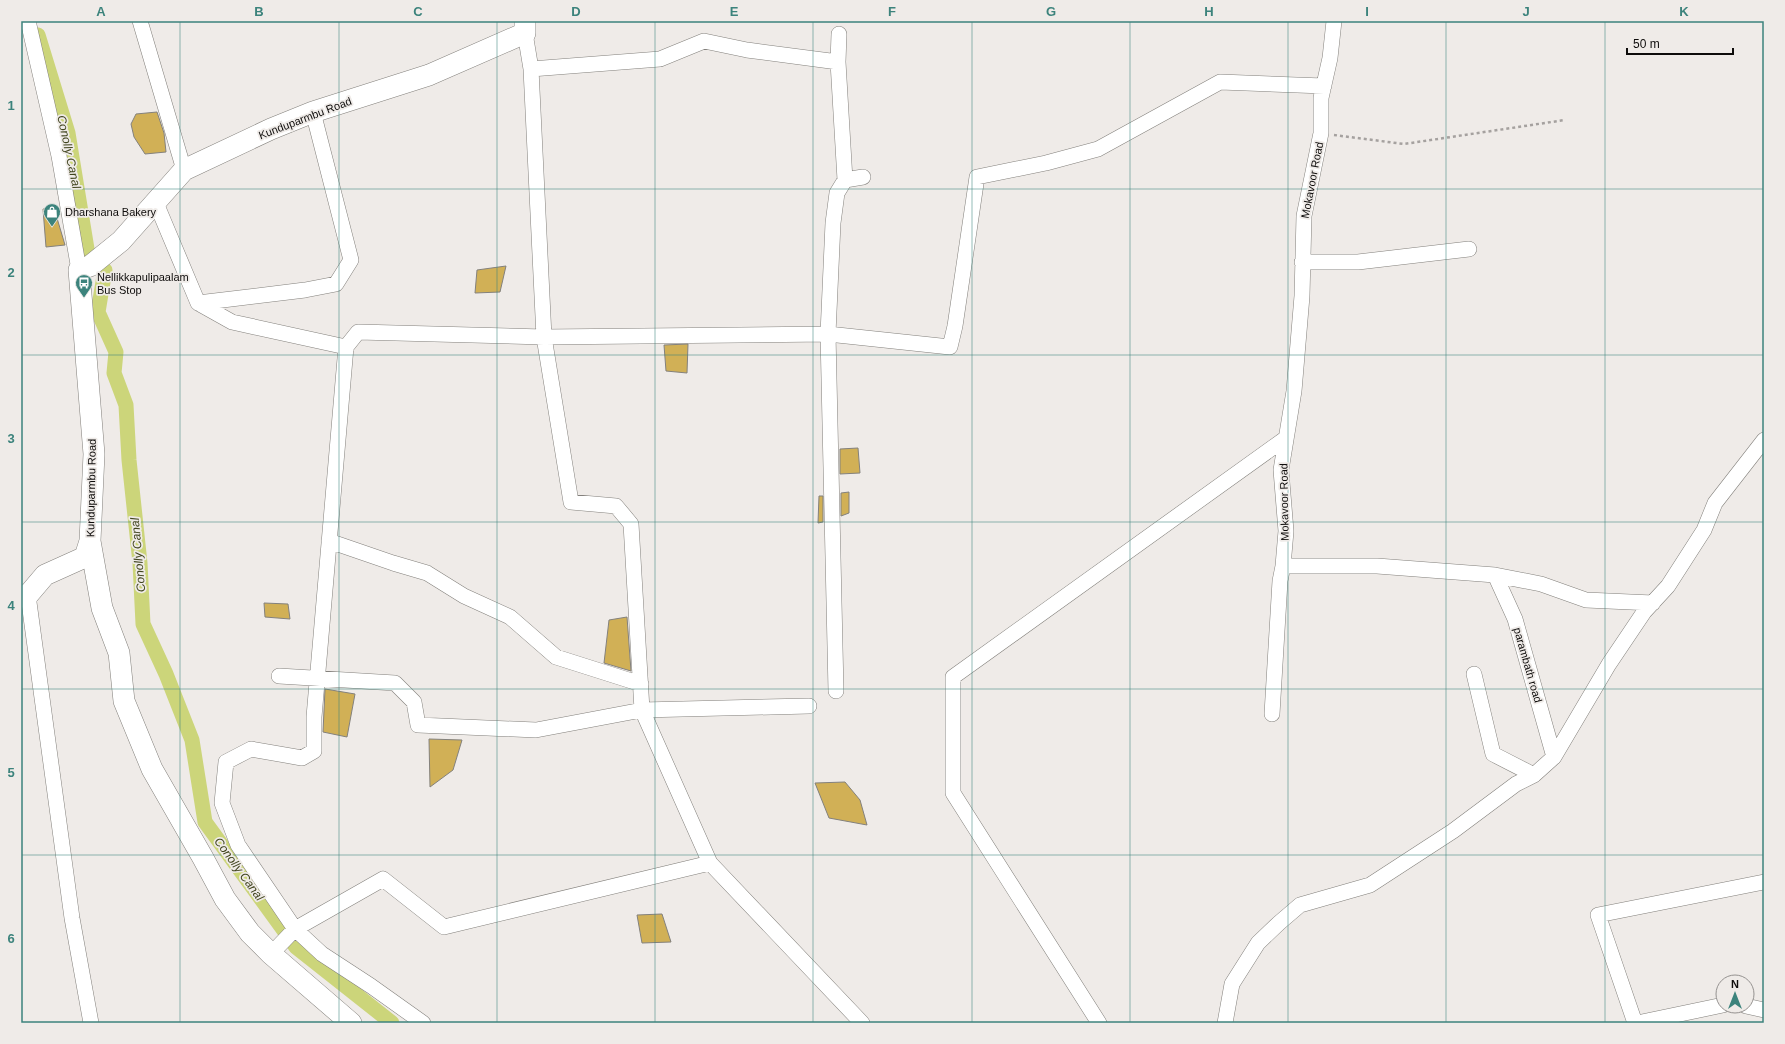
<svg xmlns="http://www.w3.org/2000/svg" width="1785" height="1044" font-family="Arial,sans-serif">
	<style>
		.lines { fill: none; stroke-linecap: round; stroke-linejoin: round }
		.canal { stroke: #ccd57a; stroke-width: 15 }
		.building { fill: #d1b056; stroke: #83817d }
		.minor-casing { stroke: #83807c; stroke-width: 16 }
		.secondary-casing { stroke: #83807c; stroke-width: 22 }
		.path { stroke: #a5a19f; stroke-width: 2.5; stroke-dasharray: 3 3; stroke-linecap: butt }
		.minor { stroke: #fff; stroke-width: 15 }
		.secondary { stroke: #fff; stroke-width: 21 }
		.grid { fill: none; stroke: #3c837c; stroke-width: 1; stroke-opacity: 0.55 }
		.labels { text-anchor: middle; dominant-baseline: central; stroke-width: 3.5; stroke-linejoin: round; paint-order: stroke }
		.street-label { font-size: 11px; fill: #0e0c0b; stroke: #efebe8 }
		.poi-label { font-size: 11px; fill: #0e0c0b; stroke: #efebe8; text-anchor: start }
		.water-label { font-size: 12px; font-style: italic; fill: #41451f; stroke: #efebe8 }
		.neatline { fill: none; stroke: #3c837c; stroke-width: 1.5 }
		.grid-label { font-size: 13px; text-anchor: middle; font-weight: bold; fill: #3c837c }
	</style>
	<rect width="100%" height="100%" fill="#efebe8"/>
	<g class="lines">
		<path class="canal" d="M 38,35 L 68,133 L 88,255 L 105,270 L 98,312 L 116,352 L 114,373 L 126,405 L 129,460 L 140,563 L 143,624 L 166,674 L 192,740 L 205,822 L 296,947 L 392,1023"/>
	</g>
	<path class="building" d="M 157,112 L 164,133 L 166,152 L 145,154 L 134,137 L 131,124 L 136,114 Z
		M 54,208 L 65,245 L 46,247 L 43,209 Z
		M 506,266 L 500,292 L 475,293 L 477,270 Z
		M 688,344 L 687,373 L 666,371 L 664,345 Z
		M 858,448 L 860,473 L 840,474 L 840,449 Z
		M 849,492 L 849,513 L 841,516 L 841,493 Z
		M 819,496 L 823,496 L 823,522 L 818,523 Z
		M 264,603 L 288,604 L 290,619 L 265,617 Z
		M 627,617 L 631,671 L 604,663 L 609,620 Z
		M 325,689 L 355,694 L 347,737 L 323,732 Z
		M 429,739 L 462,740 L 453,770 L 430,787 Z
		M 845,782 L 860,800 L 867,825 L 829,818 L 815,783 Z
		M 662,914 L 671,942 L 642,943 L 637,915 Z"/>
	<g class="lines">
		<g class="minor-casing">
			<path id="minor" d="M 28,21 L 59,156 L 79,270
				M 140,21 L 184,170
				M 1334,21 L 1330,58 L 1321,98 L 1321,133 L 1304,216 L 1302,296 L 1294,391 L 1281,470 L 1286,531 L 1283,566 L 1377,566 L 1495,575 L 1541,584 L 1586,600 L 1653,603
				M 525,33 L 531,69 L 544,337 L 571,502 L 616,506 L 631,524 L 642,710 L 710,863
				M 839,34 L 838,62 L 845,180
				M 531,69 L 660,59 L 704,41 L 747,50 L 838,62
				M 156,203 L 198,303 L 232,322 L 346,347
				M 1302,262 L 1358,262 L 1469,249
				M 198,303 L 305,290 L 336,284 L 351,260 L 313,112
				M 329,541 L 393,563 L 427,573 L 464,596 L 510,617 L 556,657 L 641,684
				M 1495,575 L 1515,619 L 1554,757
				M 28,595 L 72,918 L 91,1023
				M 1474,674 L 1493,754 L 1534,775
				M 279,676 L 395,683 L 414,702 L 418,725 L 536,730 L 642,710 L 809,706
				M 836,691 L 828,334 L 833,223 L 837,193 L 845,180 L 863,177
				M 1272,714 L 1280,581 L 1283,566
				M 271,954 L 295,929 L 383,879 L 444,927 L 710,863 L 862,1023
				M 1746,1006 L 1764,1010
				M 423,1023 L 371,986 L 322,954 L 295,929 L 238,845 L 222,803 L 226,762 L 251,749 L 302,758 L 314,751 L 314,717 L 346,347 L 358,332 L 544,337 L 828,334 L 950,347 L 955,326 L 977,177 L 1046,163 L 1098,149 L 1220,82 L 1324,86
				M 1099,1023 L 953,793 L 953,677 L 1286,438
				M 1225,1023 L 1232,984 L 1258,943 L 1279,923 L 1300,905 L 1370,885 L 1453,831 L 1516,784 L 1534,775 L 1554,757 L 1609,664 L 1644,612 L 1668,586 L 1704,530 L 1715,503 L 1764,440
				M 1635,1023 L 1598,915 L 1764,882
				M 1637,1023 L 1723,1005"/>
		</g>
		<g class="secondary-casing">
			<path id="secondary" d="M 90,541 L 102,608 L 119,653 L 124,701 L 152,769 L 203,858 L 225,899 L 250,933 L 271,954 L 351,1023
				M 21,596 L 28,595 L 45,575 L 85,557 L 90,541 L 94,454 L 79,270 L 90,266 L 121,241 L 184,170 L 271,129 L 313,112 L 429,75 L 525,33 L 525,21"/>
		</g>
		<path class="path" d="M 1334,135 L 1404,144 L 1565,120"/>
		<use href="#minor" class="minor"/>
		<use href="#secondary" class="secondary"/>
	</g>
	<path class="grid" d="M 180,21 L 180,1023M 339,21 L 339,1023M 497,21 L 497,1023M 655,21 L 655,1023M 813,21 L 813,1023M 972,21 L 972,1023M 1130,21 L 1130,1023M 1288,21 L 1288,1023M 1446,21 L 1446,1023M 1605,21 L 1605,1023M 21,189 L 1764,189M 21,355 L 1764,355M 21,522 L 1764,522M 21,689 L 1764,689M 21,855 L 1764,855"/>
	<defs>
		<g id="shop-pin" transform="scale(0.9)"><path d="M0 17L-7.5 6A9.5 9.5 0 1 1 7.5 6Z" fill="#3c837c" stroke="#efebe8"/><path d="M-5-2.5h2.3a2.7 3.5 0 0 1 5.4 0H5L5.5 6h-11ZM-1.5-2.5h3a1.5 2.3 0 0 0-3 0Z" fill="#fff"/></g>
		<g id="bus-pin" transform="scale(0.9)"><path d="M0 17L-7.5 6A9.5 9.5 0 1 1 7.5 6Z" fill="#3c837c" stroke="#efebe8"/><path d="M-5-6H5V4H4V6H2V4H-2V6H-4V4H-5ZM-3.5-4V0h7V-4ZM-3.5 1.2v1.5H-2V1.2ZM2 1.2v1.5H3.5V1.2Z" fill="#fff"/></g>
	</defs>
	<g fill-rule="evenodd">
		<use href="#shop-pin" x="52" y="212"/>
		<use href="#bus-pin" x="84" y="283"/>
	</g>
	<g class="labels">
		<g class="street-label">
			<text transform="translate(305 118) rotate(-21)">Kunduparmbu Road</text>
			<text transform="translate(1312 180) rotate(-79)">Mokavoor Road</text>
			<text transform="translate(91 488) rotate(-89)">Kunduparmbu Road</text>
			<text transform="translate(1284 502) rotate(-91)">Mokavoor Road</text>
			<text transform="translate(1528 665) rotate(74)">parambath road</text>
		</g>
		<g class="poi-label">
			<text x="65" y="212">Dharshana Bakery</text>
			<text x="97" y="277">Nellikkapulipaalam<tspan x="97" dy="13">Bus Stop</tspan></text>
		</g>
		<g class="water-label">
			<text transform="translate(69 152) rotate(78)">Conolly Canal</text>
			<text transform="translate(138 555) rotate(-95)">Conolly Canal</text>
			<text transform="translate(239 869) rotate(54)">Conolly Canal</text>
		</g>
	</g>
	<rect width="1785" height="1044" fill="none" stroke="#efebe8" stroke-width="44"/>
	<g transform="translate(1735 994)"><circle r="19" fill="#efebe8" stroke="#959290"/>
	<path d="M0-3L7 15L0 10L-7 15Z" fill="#3c837c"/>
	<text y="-6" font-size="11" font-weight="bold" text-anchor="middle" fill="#0e0c0b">N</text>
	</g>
	<path d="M1627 48v6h106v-6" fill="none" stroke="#0e0c0b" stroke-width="2"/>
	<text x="1633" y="48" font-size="12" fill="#0e0c0b" stroke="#efebe8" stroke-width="3" paint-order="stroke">50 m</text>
	<rect x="22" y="22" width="1741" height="1000" class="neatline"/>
	<g class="grid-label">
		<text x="101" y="16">A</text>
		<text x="259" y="16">B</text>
		<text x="418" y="16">C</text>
		<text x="576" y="16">D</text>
		<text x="734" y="16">E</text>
		<text x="892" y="16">F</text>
		<text x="1051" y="16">G</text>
		<text x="1209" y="16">H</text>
		<text x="1367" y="16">I</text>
		<text x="1526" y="16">J</text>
		<text x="1684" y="16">K</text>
		<text x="11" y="110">1</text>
		<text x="11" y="277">2</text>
		<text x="11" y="443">3</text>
		<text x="11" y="610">4</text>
		<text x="11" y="777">5</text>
		<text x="11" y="943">6</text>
	</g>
</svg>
